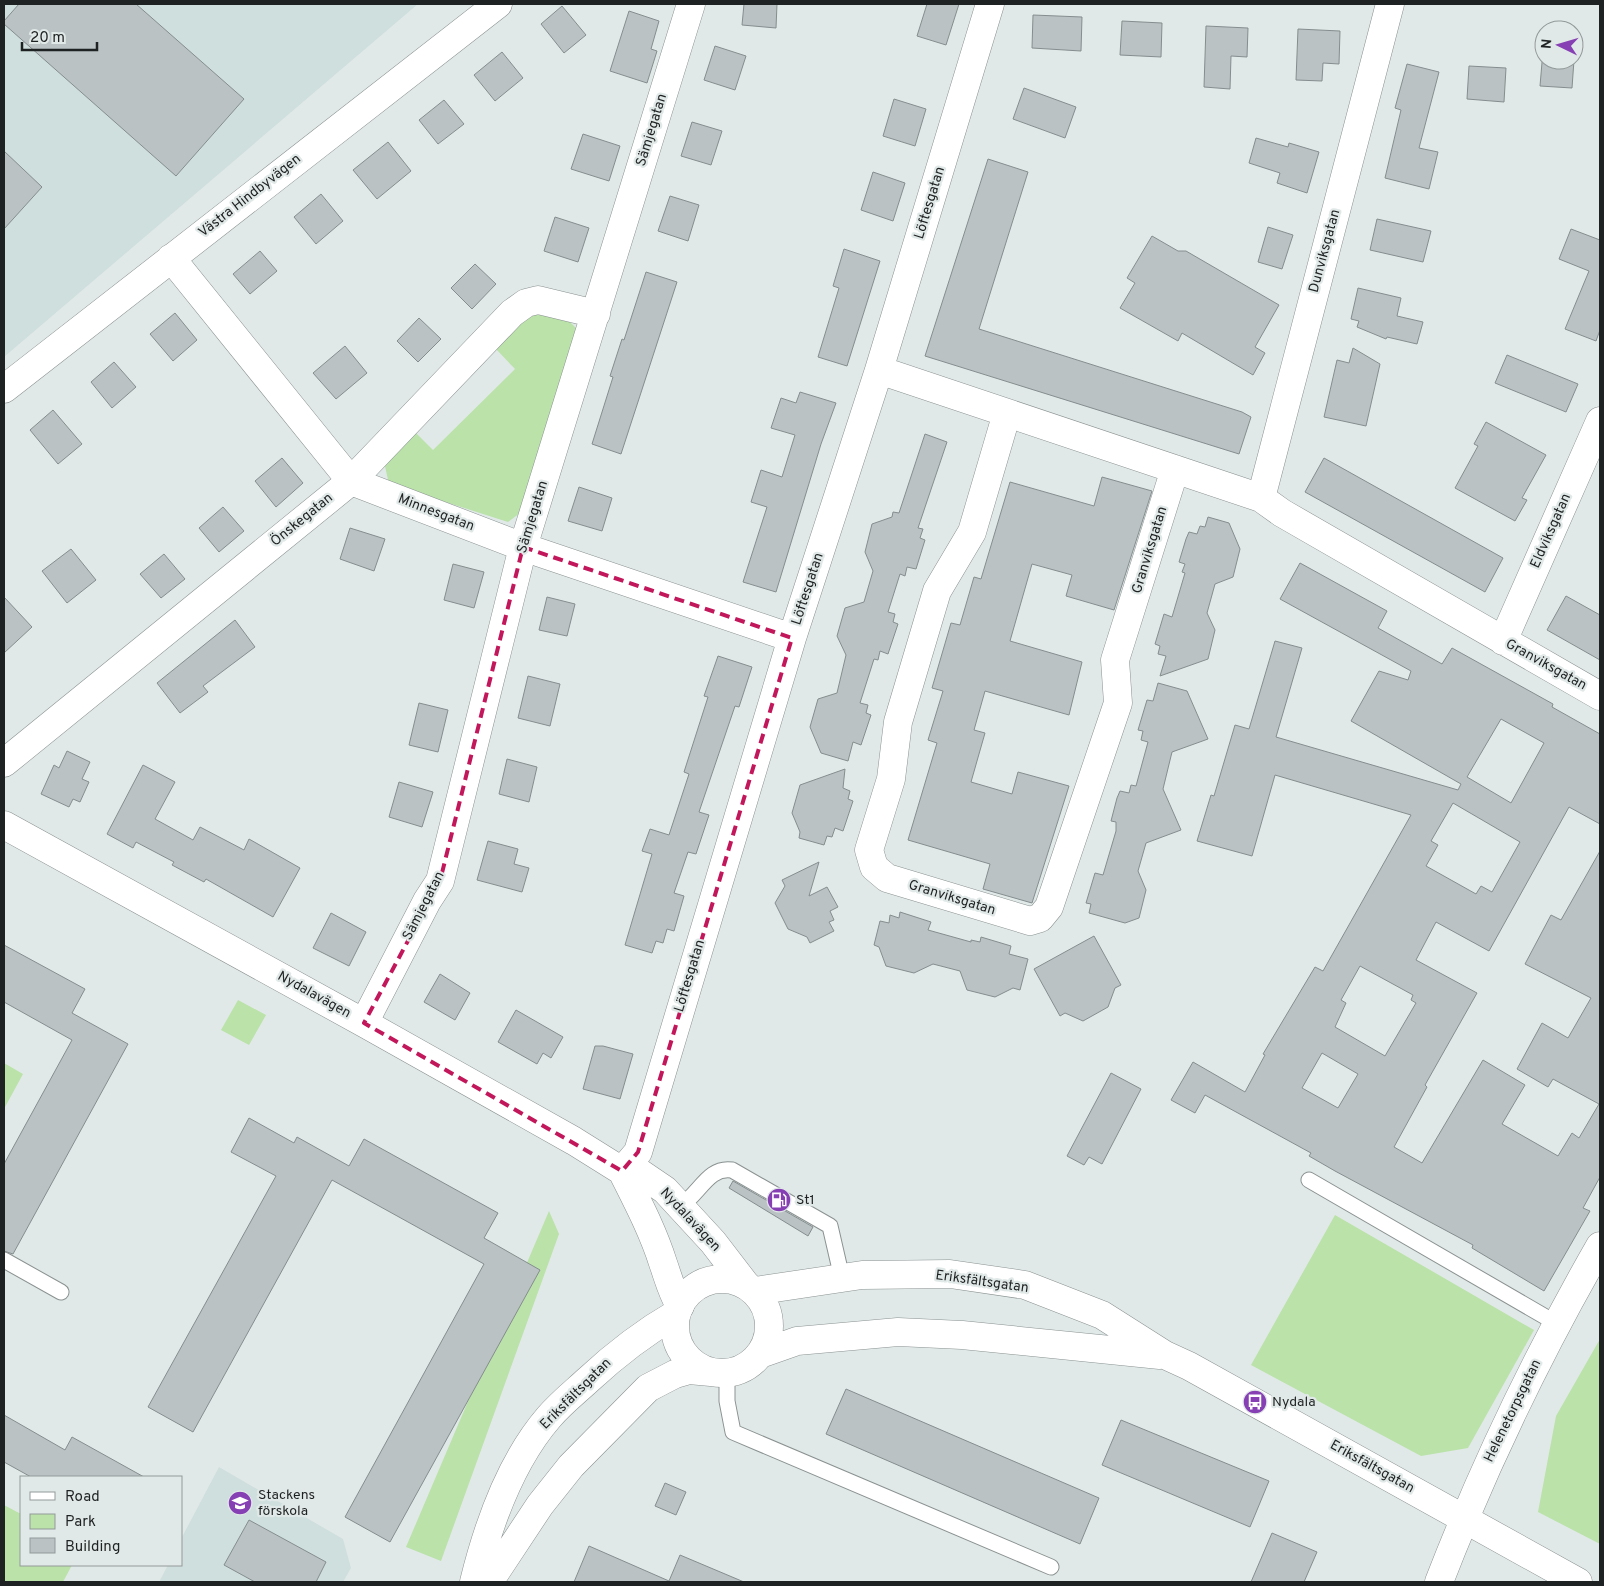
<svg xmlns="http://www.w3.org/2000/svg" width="1604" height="1586" font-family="Overpass,sans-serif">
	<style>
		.built { fill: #cedfdd }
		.green { fill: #bae2a9 }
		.building { fill: #bac2c4; stroke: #858d8e; fill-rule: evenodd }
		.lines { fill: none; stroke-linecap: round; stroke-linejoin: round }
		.lane-casing { stroke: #8a9291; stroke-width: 17 }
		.street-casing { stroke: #8a9291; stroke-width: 29 }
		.secondary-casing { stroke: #8a9291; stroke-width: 29 }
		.lane { stroke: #fff; stroke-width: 15 }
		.street { stroke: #fff; stroke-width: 28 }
		.secondary { stroke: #fff; stroke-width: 28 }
		.marked { fill: none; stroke: #c2185b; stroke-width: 4; stroke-dasharray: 10 6; stroke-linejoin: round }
		.labels { text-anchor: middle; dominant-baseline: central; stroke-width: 4.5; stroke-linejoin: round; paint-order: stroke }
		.street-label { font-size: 14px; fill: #1f2222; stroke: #e1e9e8 }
		.poi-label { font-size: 14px; fill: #1f2222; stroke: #e1e9e8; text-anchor: start }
	</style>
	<rect width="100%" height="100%" fill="#e1e9e8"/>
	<path class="built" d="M 4,4 L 418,4 L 4,357 Z
		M 219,1467 L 343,1539 L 351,1568 L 343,1582 L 159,1582 L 168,1565 L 181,1565 L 181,1539 Z"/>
	<path class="green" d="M 533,311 L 564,316 L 581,333 L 524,510 L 508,522 L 389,484 L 384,462 L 413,430 L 433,450 L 515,369 L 496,349 Z
		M 238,1000 L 266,1015 L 249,1045 L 221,1030 Z
		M 4,1063 L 23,1074 L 4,1109 Z
		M 549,1211 L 559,1234 L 441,1561 L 406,1547 Z
		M 1335,1215 L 1534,1330 L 1468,1448 L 1421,1456 L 1251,1365 Z
		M 1600,1339 L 1600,1544 L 1538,1512 L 1556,1416 Z
		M 4,1505 L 21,1514 L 21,1565 L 72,1565 L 63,1582 L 4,1582 Z"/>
	<path class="building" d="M 19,4 L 136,4 L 244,99 L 176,176 L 4,24 L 4,21 Z
		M 744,4 L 777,4 L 776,28 L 742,25 Z
		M 927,4 L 959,4 L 946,45 L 917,36 Z
		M 562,6 L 586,35 L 564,53 L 541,24 Z
		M 629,11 L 659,21 L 651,49 L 657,51 L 647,83 L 610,71 Z
		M 1033,15 L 1082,17 L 1081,51 L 1032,48 Z
		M 1122,21 L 1162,23 L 1161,57 L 1120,55 Z
		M 1206,26 L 1248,28 L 1247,57 L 1231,56 L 1230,89 L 1204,87 Z
		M 1298,29 L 1340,31 L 1339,64 L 1323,63 L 1322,81 L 1296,80 Z
		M 1544,39 L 1544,60 L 1574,60 L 1572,88 L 1540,86 Z
		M 715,46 L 746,56 L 735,90 L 704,80 Z
		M 502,52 L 523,78 L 495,101 L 474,75 Z
		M 1407,64 L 1439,72 L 1419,148 L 1438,152 L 1429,189 L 1385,178 L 1401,110 L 1395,108 Z
		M 1469,66 L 1506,68 L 1504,102 L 1467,99 Z
		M 1024,88 L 1076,107 L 1065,138 L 1013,119 Z
		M 894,99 L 926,109 L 915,146 L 883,136 Z
		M 444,100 L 464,124 L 438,144 L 419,120 Z
		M 692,122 L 722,131 L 711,165 L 681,156 Z
		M 583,134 L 620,146 L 609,181 L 571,169 Z
		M 1256,138 L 1288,147 L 1289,143 L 1319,152 L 1307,193 L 1277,183 L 1280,173 L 1249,163 Z
		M 388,142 L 411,171 L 377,199 L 353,170 Z
		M 4,151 L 42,187 L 4,229 Z
		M 988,159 L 1028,172 L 979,329 L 1242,412 L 1251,417 L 1239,454 L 925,356 Z
		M 873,172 L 905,183 L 893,221 L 861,210 Z
		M 321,194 L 343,221 L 316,244 L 294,217 Z
		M 670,196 L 699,205 L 688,241 L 658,231 Z
		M 555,217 L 589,228 L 578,262 L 544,251 Z
		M 1377,219 L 1431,231 L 1423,262 L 1370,250 Z
		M 1268,227 L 1293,235 L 1282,269 L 1258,262 Z
		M 1571,229 L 1600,240 L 1600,330 L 1596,341 L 1565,329 L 1589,271 L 1559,259 Z
		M 1152,236 L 1178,251 L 1186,251 L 1279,305 L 1255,347 L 1265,353 L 1253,375 L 1182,333 L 1178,341 L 1120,308 L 1135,283 L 1127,278 Z
		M 844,249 L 880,261 L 847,366 L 818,357 L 839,288 L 833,286 Z
		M 260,251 L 277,271 L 250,294 L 233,274 Z
		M 475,264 L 496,284 L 472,309 L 451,288 Z
		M 646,272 L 677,282 L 621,454 L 592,444 L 613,377 L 610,376 L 622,339 L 624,340 Z
		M 1358,288 L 1401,298 L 1397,316 L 1423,322 L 1417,344 L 1387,337 L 1386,339 L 1357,327 L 1359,321 L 1351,319 Z
		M 175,313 L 197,340 L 173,361 L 150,334 Z
		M 419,318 L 441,339 L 418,362 L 397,341 Z
		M 345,346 L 367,373 L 336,399 L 313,373 Z
		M 1353,348 L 1380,364 L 1366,426 L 1324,417 L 1337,360 L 1349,363 Z
		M 1507,355 L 1578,384 L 1566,412 L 1495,383 Z
		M 114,362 L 136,387 L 112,408 L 91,382 Z
		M 800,392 L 836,403 L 821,444 L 776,592 L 743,582 L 767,507 L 751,502 L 761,470 L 782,477 L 795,435 L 771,428 L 781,398 L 796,403 Z
		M 53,410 L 82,444 L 58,464 L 30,430 Z
		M 1486,422 L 1546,455 L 1522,498 L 1527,500 L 1515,521 L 1455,488 L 1478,446 L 1474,444 Z
		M 925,434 L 947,442 L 918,528 L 923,529 L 920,538 L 925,540 L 916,569 L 907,567 L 905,576 L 900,574 L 888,612 L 895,614 L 893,622 L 898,624 L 888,654 L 880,651 L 878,660 L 874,659 L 860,703 L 868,705 L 866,713 L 871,715 L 861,745 L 853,742 L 848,761 L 821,753 L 810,727 L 818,699 L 837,693 L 846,655 L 837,636 L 845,608 L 864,602 L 873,571 L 865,552 L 872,524 L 892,517 L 893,512 L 899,513 Z
		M 282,458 L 303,483 L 276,507 L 255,481 Z
		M 1324,458 L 1503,558 L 1485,592 L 1305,492 Z
		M 1102,477 L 1152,491 L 1114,610 L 1066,596 L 1072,575 L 1032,564 L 1010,641 L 1082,662 L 1069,715 L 985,691 L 974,730 L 985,733 L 971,782 L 1012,794 L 1018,772 L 1069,786 L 1032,903 L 983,889 L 990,864 L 908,840 L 937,743 L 928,740 L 943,691 L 932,688 L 951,623 L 960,625 L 974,577 L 981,579 L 1010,482 L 1094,506 Z
		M 579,487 L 612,498 L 602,531 L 568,521 Z
		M 223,507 L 244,531 L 219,552 L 199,528 Z
		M 1208,517 L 1229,523 L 1240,549 L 1233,577 L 1215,584 L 1207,613 L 1215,630 L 1208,659 L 1160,676 L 1166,656 L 1158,654 L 1160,646 L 1155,644 L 1164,614 L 1172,617 L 1185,573 L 1182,572 L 1185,564 L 1179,562 L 1186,539 L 1189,532 L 1197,534 L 1200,526 L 1205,527 Z
		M 350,528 L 385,539 L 374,571 L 340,559 Z
		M 71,549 L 96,580 L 67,603 L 42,571 Z
		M 164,554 L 185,579 L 161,598 L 140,574 Z
		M 1300,563 L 1387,611 L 1378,628 L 1442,664 L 1452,648 L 1553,704 L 1552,707 L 1600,734 L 1600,824 L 1569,807 L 1489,951 L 1436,922 L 1416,960 L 1477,993 L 1425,1085 L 1427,1087 L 1394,1147 L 1422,1163 L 1483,1060 L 1525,1085 L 1502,1124 L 1558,1156 L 1572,1133 L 1579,1138 L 1599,1104 L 1553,1079 L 1548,1087 L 1517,1069 L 1542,1023 L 1568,1038 L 1591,998 L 1525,964 L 1551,915 L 1561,920 L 1600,851 L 1600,1177 L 1583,1208 L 1590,1211 L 1544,1291 L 1472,1248 L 1473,1245 L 1335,1171 L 1309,1156 L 1311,1153 L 1205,1095 L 1195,1113 L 1171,1100 L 1193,1062 L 1245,1092 L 1265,1055 L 1263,1054 L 1315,967 L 1323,971 L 1411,815 L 1275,775 L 1252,856 L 1197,841 L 1211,795 L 1214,796 L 1235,725 L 1249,729 L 1275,641 L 1302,648 L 1276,737 L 1458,790 L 1461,784 L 1351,721 L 1379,671 L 1408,680 L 1411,671 L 1280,599 ZM 1501,719 L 1544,743 L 1511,803 L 1467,777 ZM 1453,803 L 1520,842 L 1492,892 L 1481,886 L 1476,894 L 1426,866 L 1438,845 L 1431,841 ZM 1360,966 L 1413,995 L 1411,1000 L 1416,1003 L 1385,1056 L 1335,1027 L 1346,1003 L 1341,1000 ZM 1322,1053 L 1358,1074 L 1338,1108 L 1302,1088 Z
		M 453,564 L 484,572 L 474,608 L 444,600 Z
		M 1566,596 L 1600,615 L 1600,660 L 1547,630 Z
		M 4,597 L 32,627 L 4,653 Z
		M 547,597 L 575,604 L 567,636 L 539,630 Z
		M 235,620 L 255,647 L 203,686 L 208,692 L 180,713 L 157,683 Z
		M 718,656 L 752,667 L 739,707 L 735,706 L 699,812 L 709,815 L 696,854 L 688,852 L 674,893 L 684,896 L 674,931 L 667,929 L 663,943 L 656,941 L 652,953 L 625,945 L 652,854 L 642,851 L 650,829 L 669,835 L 689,774 L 684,772 L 708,697 L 704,696 Z
		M 528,676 L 560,684 L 550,726 L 518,718 Z
		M 1158,683 L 1187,691 L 1208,739 L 1172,752 L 1163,789 L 1181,830 L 1146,843 L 1138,871 L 1146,890 L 1139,918 L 1125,923 L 1089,913 L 1091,904 L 1086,903 L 1095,873 L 1103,875 L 1116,831 L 1116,822 L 1111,821 L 1117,798 L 1120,791 L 1129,793 L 1131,785 L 1136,786 L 1148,742 L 1141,740 L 1143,731 L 1138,730 L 1147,700 L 1153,701 Z
		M 419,703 L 448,710 L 438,752 L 409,745 Z
		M 67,751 L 90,762 L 82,779 L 89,782 L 80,802 L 73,799 L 69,807 L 41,794 L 54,765 L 59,768 Z
		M 507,759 L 537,767 L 529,802 L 499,794 Z
		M 143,765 L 175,782 L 155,819 L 193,840 L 200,827 L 244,850 L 249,839 L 300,868 L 273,917 L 206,879 L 204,882 L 172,865 L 174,862 L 136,842 L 133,848 L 107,834 Z
		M 845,769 L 843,788 L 850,791 L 848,799 L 853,801 L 843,831 L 835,828 L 832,837 L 827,836 L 824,845 L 799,838 L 800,832 L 792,813 L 800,785 Z
		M 399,782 L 433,792 L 422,827 L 389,817 Z
		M 488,841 L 518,849 L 514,864 L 529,868 L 522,892 L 477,880 Z
		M 819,862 L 809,896 L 827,887 L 838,907 L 830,911 L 834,920 L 829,922 L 834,931 L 810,943 L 807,937 L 788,929 L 775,903 L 785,886 L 782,880 Z
		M 900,912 L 931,922 L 928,930 L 971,942 L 971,940 L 980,942 L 981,937 L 1011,946 L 1009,954 L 1028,959 L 1020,990 L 1013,988 L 995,997 L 967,990 L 960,971 L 933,964 L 914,973 L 886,966 L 879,947 L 874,945 L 880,921 L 889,923 L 890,915 L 899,918 Z
		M 331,913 L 366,932 L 349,966 L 313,948 Z
		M 1094,936 L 1121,985 L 1115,988 L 1108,1007 L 1083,1021 L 1065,1013 L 1060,1016 L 1034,969 Z
		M 4,945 L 85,989 L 72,1013 L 128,1044 L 13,1254 L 4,1251 L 4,1164 L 72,1040 L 4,1002 Z
		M 440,974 L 470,993 L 455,1020 L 424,1002 Z
		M 516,1010 L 563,1037 L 551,1058 L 543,1053 L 537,1064 L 498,1042 Z
		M 595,1046 L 603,1046 L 633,1054 L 620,1099 L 583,1089 Z
		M 1111,1073 L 1141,1089 L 1102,1164 L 1089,1157 L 1084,1165 L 1067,1156 Z
		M 249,1118 L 294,1143 L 297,1137 L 349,1166 L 364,1139 L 498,1213 L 484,1238 L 540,1270 L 390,1542 L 345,1517 L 484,1264 L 332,1180 L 193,1432 L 148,1407 L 276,1176 L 231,1152 Z
		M 733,1181 L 813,1227 L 808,1236 L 729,1188 Z
		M 846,1389 L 1099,1498 L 1080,1544 L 826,1434 Z
		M 4,1415 L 65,1450 L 72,1437 L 144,1477 L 31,1477 L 4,1462 Z
		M 1121,1420 L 1269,1481 L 1250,1527 L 1102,1465 Z
		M 665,1483 L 686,1492 L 676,1515 L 655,1506 Z
		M 249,1520 L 326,1562 L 316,1582 L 255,1582 L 224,1565 Z
		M 1272,1533 L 1317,1552 L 1304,1582 L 1251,1582 Z
		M 589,1546 L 669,1581 L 680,1555 L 744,1582 L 574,1582 Z"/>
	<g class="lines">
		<g class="lane-casing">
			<path id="lane" d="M 1309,1180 L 1556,1323
				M 680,1206 C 699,1195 708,1166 732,1170 L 830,1226 L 842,1278
				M 4,1260 L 61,1292
				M 727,1373 L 727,1401 L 733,1432 L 1051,1567"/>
		</g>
		<g class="street-casing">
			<path id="street" d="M 171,258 L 351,481 L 523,547 L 792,638
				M 879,370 L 1261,498 L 1282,513 L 1600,696
				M 4,389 L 498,4
				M 1007,413 L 972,532 L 937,591 L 898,722 L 891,779 L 869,850 L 874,867 L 887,878 L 1030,921 L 1040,918 L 1049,907 L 1118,703 L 1115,660 L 1175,469
				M 1261,498 L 1390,4
				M 1503,641 L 1600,421
				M 4,763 L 351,481 L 512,313 L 526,303 L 538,300 L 596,314
				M 4,825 L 364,1023 L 574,1141 L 622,1171 L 640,1173 L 665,1190 L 713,1242 L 746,1285
				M 364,1023 L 427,901 L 440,881 L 523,547 L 691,4
				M 622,1171 L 638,1152 L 792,638 L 879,370 L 990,4
				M 622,1171 C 637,1201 653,1231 663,1263 C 669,1280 671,1290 680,1306
				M 1439,1582 C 1484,1466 1538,1354 1600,1246"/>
		</g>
		<g class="secondary-casing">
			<path id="secondary" d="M675 1326a47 47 0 1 1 94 0a47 47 0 1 1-94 0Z
				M 755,1291 L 862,1275 L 950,1274 L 1025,1285 L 1102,1315 L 1165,1355 L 1189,1366 L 1578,1582
				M 760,1354 L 797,1341 L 898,1332 L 962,1335 L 1160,1355
				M 474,1582 C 488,1525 510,1462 549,1417 C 561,1403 575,1392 588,1380 C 616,1354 643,1333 676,1314
				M 489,1582 L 540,1505 L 571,1466 L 648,1388 L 675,1374 L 689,1370 L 711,1372"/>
		</g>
		<use href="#lane" class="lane"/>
		<use href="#street" class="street"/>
		<use href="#secondary" class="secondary"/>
	</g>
	<path class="marked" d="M 523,547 L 792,638 L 638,1152 L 622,1171 L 364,1023 L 440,881 Z"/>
	<defs>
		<g id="fuel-disc" transform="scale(1.25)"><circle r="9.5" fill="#8640b3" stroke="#e1e9e8"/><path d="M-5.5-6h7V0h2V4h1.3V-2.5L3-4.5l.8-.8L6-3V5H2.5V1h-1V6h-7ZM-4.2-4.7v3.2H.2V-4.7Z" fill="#fff"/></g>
		<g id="bus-disc" transform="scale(1.25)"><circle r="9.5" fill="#8640b3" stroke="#e1e9e8"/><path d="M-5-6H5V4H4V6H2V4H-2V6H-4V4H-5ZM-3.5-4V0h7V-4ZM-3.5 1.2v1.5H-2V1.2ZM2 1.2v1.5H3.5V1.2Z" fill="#fff"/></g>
		<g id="school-disc" transform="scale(1.25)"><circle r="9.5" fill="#8640b3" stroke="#e1e9e8"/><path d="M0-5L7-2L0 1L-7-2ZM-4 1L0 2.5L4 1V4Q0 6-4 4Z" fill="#fff"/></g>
	</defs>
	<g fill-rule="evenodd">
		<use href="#fuel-disc" x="779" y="1200"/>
		<use href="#bus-disc" x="1255" y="1402"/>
		<use href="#school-disc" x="240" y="1503"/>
	</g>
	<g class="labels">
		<g class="street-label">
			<text transform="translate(652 130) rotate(-73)">Sämjegatan</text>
			<text transform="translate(250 196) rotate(-38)">Västra Hindbyvägen</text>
			<text transform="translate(930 203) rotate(-73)">Löftesgatan</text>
			<text transform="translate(1325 251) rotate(-75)">Dunviksgatan</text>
			<text transform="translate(436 513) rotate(21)">Minnesgatan</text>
			<text transform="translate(533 517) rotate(-73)">Sämjegatan</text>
			<text transform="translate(302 520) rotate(-39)">Önskegatan</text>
			<text transform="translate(1551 531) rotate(-66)">Eldviksgatan</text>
			<text transform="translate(1150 550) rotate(-73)">Granviksgatan</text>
			<text transform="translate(808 589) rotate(-72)">Löftesgatan</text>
			<text transform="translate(1546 665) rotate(29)">Granviksgatan</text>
			<text transform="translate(952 898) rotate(17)">Granviksgatan</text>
			<text transform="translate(424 906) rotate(-63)">Sämjegatan</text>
			<text transform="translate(690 976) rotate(-73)">Löftesgatan</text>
			<text transform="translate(314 995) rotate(29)">Nydalavägen</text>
			<text transform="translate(690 1220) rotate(47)">Nydalavägen</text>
			<text transform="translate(982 1282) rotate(8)">Eriksfältsgatan</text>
			<text transform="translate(576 1394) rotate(-45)">Eriksfältsgatan</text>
			<text transform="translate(1513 1411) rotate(-64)">Helenetorpsgatan</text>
			<text transform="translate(1372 1467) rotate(29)">Eriksfältsgatan</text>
		</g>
		<g class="poi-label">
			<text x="796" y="1200">St1</text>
			<text x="1272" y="1402">Nydala</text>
			<text x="258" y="1495">Stackens<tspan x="258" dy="16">förskola</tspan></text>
		</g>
	</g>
	<rect width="1604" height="1586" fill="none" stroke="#1f2222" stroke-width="10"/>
	<rect x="20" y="1476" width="162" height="90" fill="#e1e9e8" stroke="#939999"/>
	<rect x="30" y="1492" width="25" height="8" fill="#ffffff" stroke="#939999"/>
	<text x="65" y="1501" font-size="15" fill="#1f2222">Road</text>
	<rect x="30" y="1514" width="25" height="15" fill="#bae2a9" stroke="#939999"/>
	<text x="65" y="1526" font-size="15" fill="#1f2222">Park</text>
	<rect x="30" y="1538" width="25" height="15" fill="#bac2c4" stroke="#939999"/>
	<text x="65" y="1551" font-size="15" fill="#1f2222">Building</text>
	<g transform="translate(1559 45) rotate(275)"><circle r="24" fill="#e1e9e8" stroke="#939999"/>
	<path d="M0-4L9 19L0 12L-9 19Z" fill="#8640b3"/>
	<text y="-8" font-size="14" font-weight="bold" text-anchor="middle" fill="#1f2222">N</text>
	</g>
	<path d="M22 42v8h75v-8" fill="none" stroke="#1f2222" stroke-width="2.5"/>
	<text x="30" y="42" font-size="15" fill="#1f2222" stroke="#e1e9e8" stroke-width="4" paint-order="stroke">20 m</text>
</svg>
